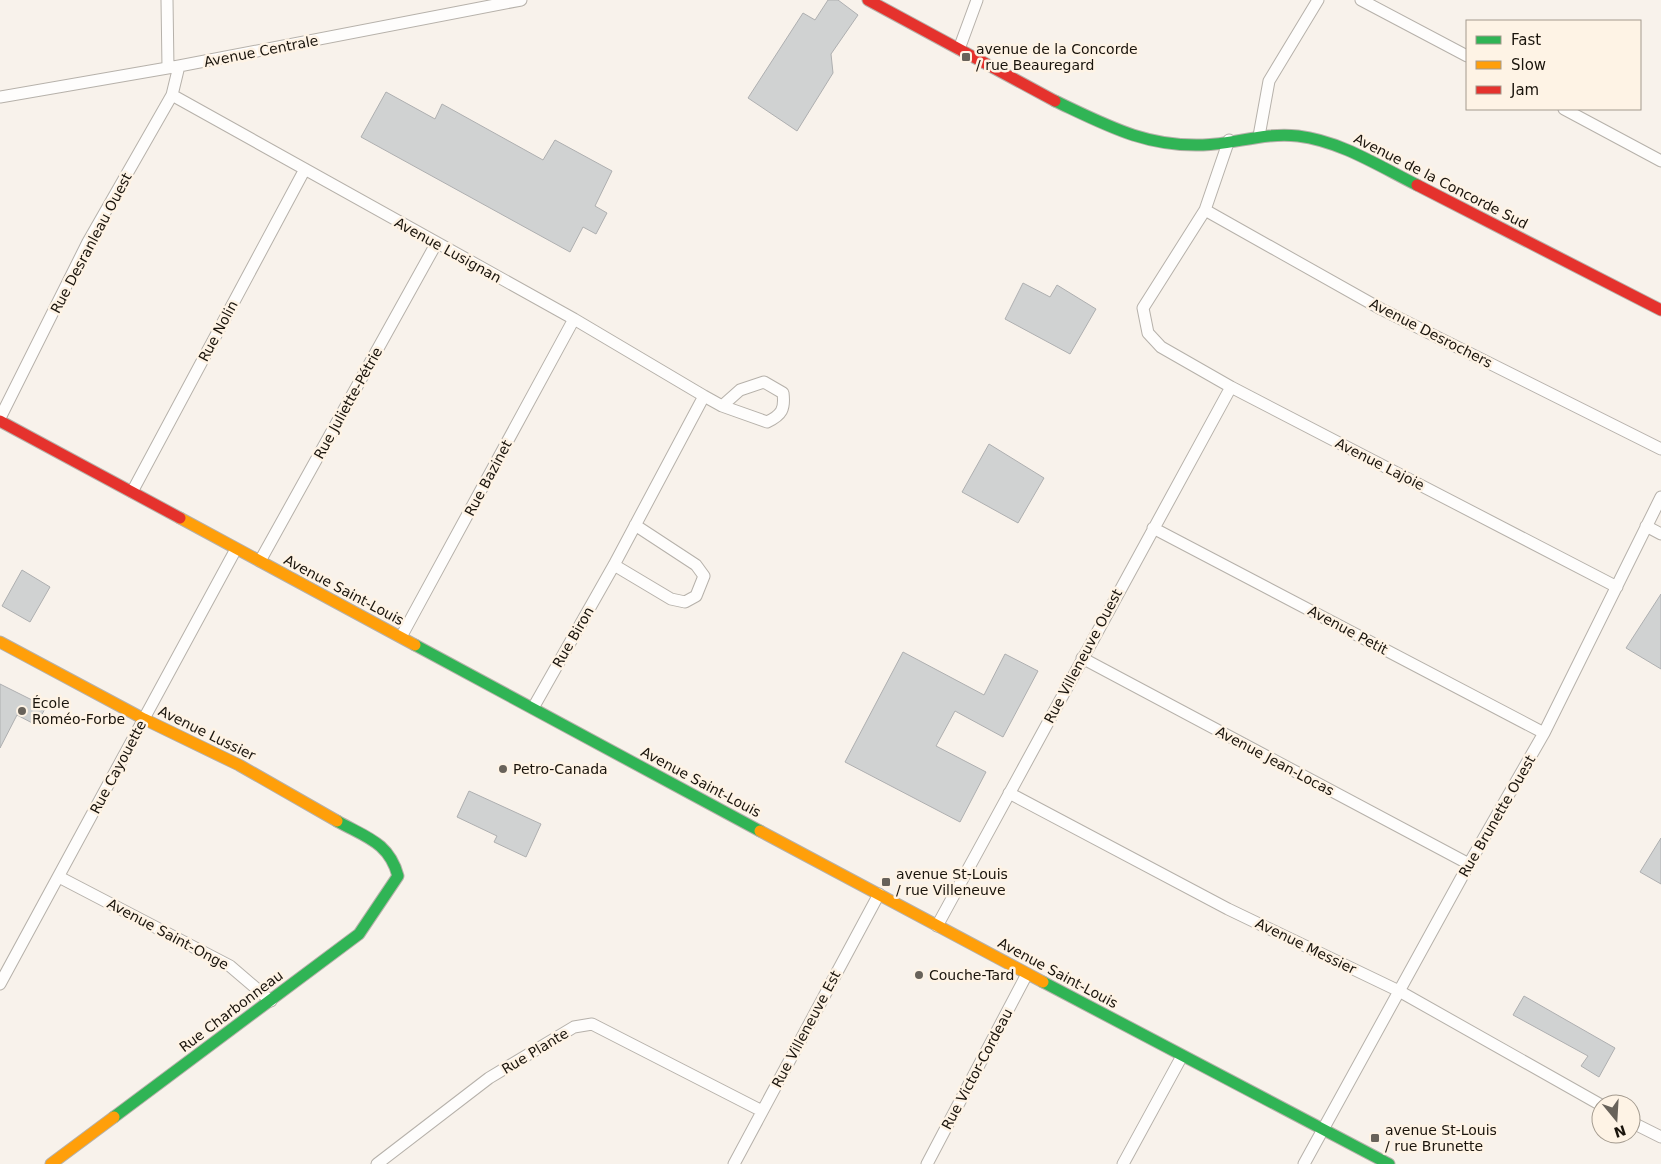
<svg xmlns="http://www.w3.org/2000/svg" width="1661" height="1164" font-family="'DejaVu Sans',sans-serif">
	<style>
		.building { fill: #d0d2d2; stroke: #aeafb0 }
		.lines { fill: none; stroke-linecap: round; stroke-linejoin: round }
		.street-casing { stroke: #b6b1aa; stroke-width: 13 }
		.fast-casing { stroke: #b6b1aa; stroke-width: 13 }
		.slow-casing { stroke: #b6b1aa; stroke-width: 13 }
		.jam-casing { stroke: #b6b1aa; stroke-width: 13 }
		.street { stroke: #fefdfc; stroke-width: 11 }
		.fast { stroke: #30b455; stroke-width: 11 }
		.slow { stroke: #ff9f0a; stroke-width: 11 }
		.jam { stroke: #e5322d; stroke-width: 11 }
		.poi-dot { fill: #68625a; stroke: #fef3e5; stroke-width: 2 }
		.labels { text-anchor: middle; dominant-baseline: central; stroke-width: 5; stroke-linejoin: round; paint-order: stroke }
		.poi-label { font-size: 14px; fill: #1a140c; stroke: #fef3e5; text-anchor: start }
		.street-label { font-size: 14px; fill: #1a140c; stroke: #fef3e5 }
	</style>
	<rect width="100%" height="100%" fill="#f8f2eb"/>
	<path class="building" d="M 828,0 L 838,0 L 858,15 L 831,54 L 833,73 L 797,131 L 748,98 L 803,13 L 815,20 Z
		M 386,92 L 435,119 L 442,104 L 543,160 L 555,140 L 612,171 L 595,206 L 607,213 L 596,234 L 583,227 L 570,252 L 361,137 Z
		M 1023,283 L 1050,297 L 1057,285 L 1096,309 L 1070,354 L 1005,319 Z
		M 989,444 L 1044,478 L 1018,523 L 962,492 Z
		M 22,570 L 50,587 L 30,622 L 2,606 Z
		M 1661,594 L 1661,669 L 1626,648 Z
		M 903,652 L 984,695 L 1005,654 L 1038,671 L 1003,737 L 955,711 L 936,746 L 986,772 L 960,822 L 845,762 Z
		M 0,684 L 46,707 L 36,725 L 17,715 L 0,748 Z
		M 469,791 L 541,824 L 526,857 L 494,842 L 497,836 L 457,817 Z
		M 1661,838 L 1661,884 L 1640,872 Z
		M 1524,996 L 1615,1048 L 1599,1077 L 1581,1066 L 1588,1056 L 1513,1015 Z"/>
	<g class="lines">
		<g class="street-casing">
			<path id="street" d="M 167,0 L 168,68
				M 1361,0 L 1467,56
				M 959,49 L 977,0
				M 172,95 L 574,319 L 704,396 L 722,406 L 767,422 C 782,415 785,409 783,393 L 764,382 L 740,390 L 722,406
				M 0,97 L 179,66 L 521,0
				M 1564,109 L 1661,161
				M 1259,136 L 1269,81 L 1318,0
				M 1229,140 L 1205,210 L 1143,308 L 1148,333 L 1161,347 L 1231,387 L 1617,587
				M 1205,210 L 1381,309 L 1661,449
				M 0,418 L 88,242 L 172,95 L 179,66
				M 132,492 L 305,169
				M 1646,526 L 1661,534
				M 1153,528 L 1544,733
				M 260,561 L 436,244
				M 614,565 L 671,599 L 685,602 L 696,596 L 704,576 L 696,565 L 635,525
				M 401,637 L 574,319
				M 1082,658 L 1469,864
				M 533,708 L 614,565 L 704,396
				M 1009,793 L 1228,909 L 1399,991 L 1601,1105
				M 59,877 L 230,966 L 271,1001
				M 937,926 L 1231,387
				M 0,984 L 236,549
				M 1631,1122 L 1661,1137
				M 377,1164 L 489,1078 L 574,1027 L 592,1024 L 762,1111
				M 734,1164 L 879,894
				M 927,1164 L 1027,974
				M 1123,1164 L 1182,1056
				M 1304,1164 L 1469,864 L 1544,733 L 1661,497"/>
		</g>
		<g class="fast-casing">
			<path id="fast" d="M 1055,101 C 1106,125 1145,147 1203,145 C 1235,144 1265,132 1298,136 C 1340,141 1379,166 1417,185
				M 415,645 L 760,831
				M 1043,982 L 1389,1164
				M 114,1117 L 359,934 L 398,876 C 389,842 365,837 337,821"/>
		</g>
		<g class="slow-casing">
			<path id="slow" d="M 180,518 L 415,645
				M 0,642 L 144,719 L 239,765 L 337,821
				M 760,831 L 1043,982
				M 51,1164 L 114,1117"/>
		</g>
		<g class="jam-casing">
			<path id="jam" d="M 868,0 L 1055,101
				M 1417,185 L 1661,310
				M 0,421 L 180,518"/>
		</g>
		<use href="#street" class="street"/>
		<use href="#fast" class="fast"/>
		<use href="#slow" class="slow"/>
		<use href="#jam" class="jam"/>
	</g>
	<g class="poi-dot">
		<rect x="961" y="52" width="10" height="10" rx="2.5"/>
		<circle cx="22" cy="711" r="5"/>
		<circle cx="503" cy="769" r="5"/>
		<rect x="881" y="877" width="10" height="10" rx="2.5"/>
		<circle cx="919" cy="975" r="5"/>
		<rect x="1370" y="1133" width="10" height="10" rx="2.5"/>
	</g>
	<g class="labels">
		<g class="poi-label">
			<text x="976" y="49">avenue de la Concorde<tspan x="976" dy="16">/ rue Beauregard</tspan></text>
			<text x="32" y="703">École<tspan x="32" dy="16">Roméo-Forbe</tspan></text>
			<text x="513" y="769">Petro-Canada</text>
			<text x="896" y="874">avenue St-Louis<tspan x="896" dy="16">/ rue Villeneuve</tspan></text>
			<text x="929" y="975">Couche-Tard</text>
			<text x="1385" y="1130">avenue St-Louis<tspan x="1385" dy="16">/ rue Brunette</tspan></text>
		</g>
		<g class="street-label">
			<text transform="translate(261 51) rotate(-11)">Avenue Centrale</text>
			<text transform="translate(1441 181) rotate(27)">Avenue de la Concorde Sud</text>
			<text transform="translate(91 243) rotate(-62)">Rue Desranleau Ouest</text>
			<text transform="translate(448 250) rotate(29)">Avenue Lusignan</text>
			<text transform="translate(218 331) rotate(-62)">Rue Nolin</text>
			<text transform="translate(1431 333) rotate(27)">Avenue Desrochers</text>
			<text transform="translate(348 403) rotate(-61)">Rue Juliette-Pétrie</text>
			<text transform="translate(1380 464) rotate(27)">Avenue Lajoie</text>
			<text transform="translate(488 478) rotate(-62)">Rue Bazinet</text>
			<text transform="translate(344 590) rotate(28)">Avenue Saint-Louis</text>
			<text transform="translate(1348 630) rotate(28)">Avenue Petit</text>
			<text transform="translate(573 637) rotate(-60)">Rue Biron</text>
			<text transform="translate(1083 656) rotate(-62)">Rue Villeneuve Ouest</text>
			<text transform="translate(207 733) rotate(26)">Avenue Lussier</text>
			<text transform="translate(1275 761) rotate(28)">Avenue Jean-Locas</text>
			<text transform="translate(118 767) rotate(-62)">Rue Cayouette</text>
			<text transform="translate(701 782) rotate(28)">Avenue Saint-Louis</text>
			<text transform="translate(1497 816) rotate(-60)">Rue Brunette Ouest</text>
			<text transform="translate(168 934) rotate(28)">Avenue Saint-Onge</text>
			<text transform="translate(1306 946) rotate(26)">Avenue Messier</text>
			<text transform="translate(1058 973) rotate(28)">Avenue Saint-Louis</text>
			<text transform="translate(231 1011) rotate(-37)">Rue Charbonneau</text>
			<text transform="translate(806 1029) rotate(-62)">Rue Villeneuve Est</text>
			<text transform="translate(535 1051) rotate(-31)">Rue Plante</text>
			<text transform="translate(977 1069) rotate(-62)">Rue Victor-Cordeau</text>
		</g>
	</g>
	<rect x="1466" y="20" width="175" height="90" fill="#fef3e5" stroke="#a39a8e"/>
	<rect x="1476" y="36" width="25" height="8" fill="#30b455" stroke="#a39a8e"/>
	<text x="1511" y="45" font-size="15" fill="#1a140c">Fast</text>
	<rect x="1476" y="61" width="25" height="8" fill="#ff9f0a" stroke="#a39a8e"/>
	<text x="1511" y="70" font-size="15" fill="#1a140c">Slow</text>
	<rect x="1476" y="86" width="25" height="8" fill="#e5322d" stroke="#a39a8e"/>
	<text x="1511" y="95" font-size="15" fill="#1a140c">Jam</text>
	<g transform="translate(1616 1119) rotate(162)"><circle r="24" fill="#fef3e5" stroke="#a39a8e"/>
	<path d="M0-4L9 19L0 12L-9 19Z" fill="#68625a"/>
	<text y="-8" font-size="14" font-weight="bold" text-anchor="middle" fill="#1a140c">N</text>
	</g>
</svg>
